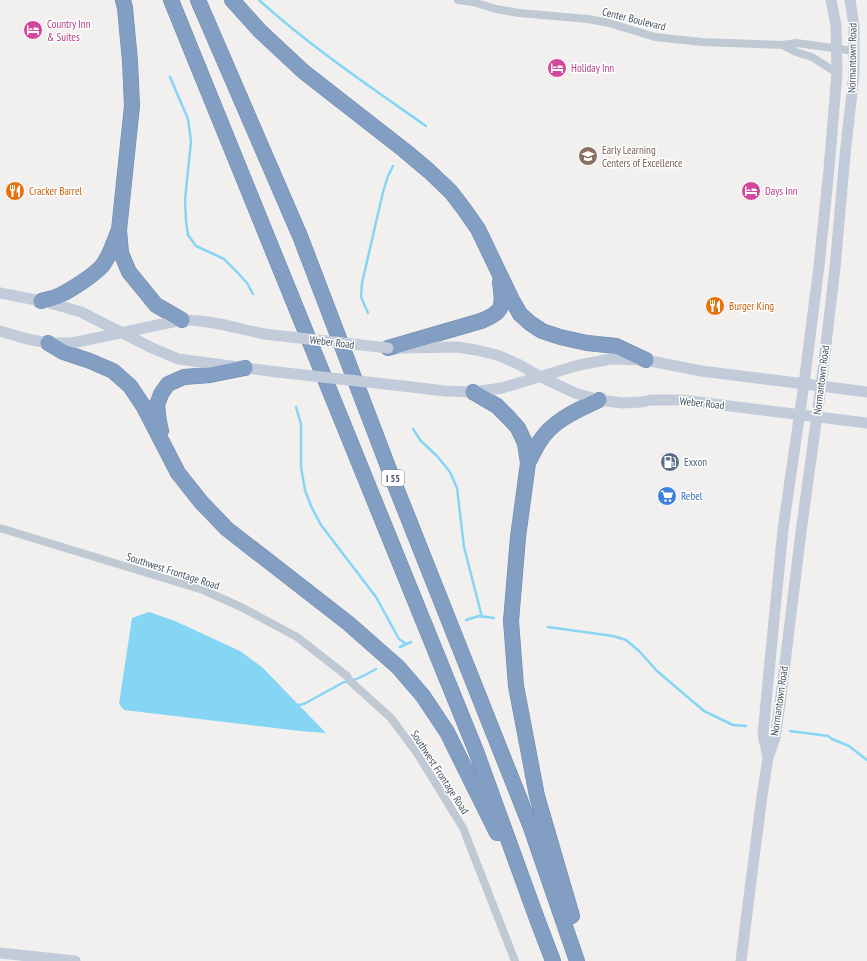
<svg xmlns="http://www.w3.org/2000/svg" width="867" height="961" font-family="'PT Sans Narrow',sans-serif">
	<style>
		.water { fill: #84d6f4 }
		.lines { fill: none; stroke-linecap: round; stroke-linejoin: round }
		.stream { stroke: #84d6f4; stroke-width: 2.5 }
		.highway-casing { stroke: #6e89af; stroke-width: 16 }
		.street { stroke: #bfc9d3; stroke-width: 8 }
		.secondary { stroke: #c1cbda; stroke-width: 11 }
		.highway { stroke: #839ec3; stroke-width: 15 }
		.secondary-bridge { stroke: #c1cbda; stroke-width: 11 }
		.labels { text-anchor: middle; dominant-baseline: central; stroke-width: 3; stroke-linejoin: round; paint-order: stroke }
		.shield { fill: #fff; stroke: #7e868f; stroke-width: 1 }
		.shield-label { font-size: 10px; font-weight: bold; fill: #46525f }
		.street-label { font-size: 11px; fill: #46525f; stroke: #fff }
		.hotel-label { font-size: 11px; fill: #b23c85; stroke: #fff; text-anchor: start }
		.education-label { font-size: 11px; fill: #785e54; stroke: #fff; text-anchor: start }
		.food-label { font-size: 11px; fill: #c56008; stroke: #fff; text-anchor: start }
		.service-label { font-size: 11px; fill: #4e5e75; stroke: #fff; text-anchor: start }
		.shop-label { font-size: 11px; fill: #366cbe; stroke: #fff; text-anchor: start }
	</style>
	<rect width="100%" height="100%" fill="#f2f0ef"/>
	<path class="water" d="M 149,612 L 175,621 L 240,651 L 262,667 L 326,733 L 300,731 L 124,710 L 119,704 L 132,618 Z"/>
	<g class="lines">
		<path class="stream" d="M 259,0 C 311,47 369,86 426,126
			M 170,77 L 188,119 L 191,141 L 185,200 L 186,221 L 188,235 L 196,246 L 224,259 L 236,271 L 247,283 L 253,294
			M 368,313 L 361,297 L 362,283 L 383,192 L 388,176 L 393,166
			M 296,407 L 301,424 L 301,467 L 305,490 L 311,506 L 321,525 L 376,597 L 399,639 L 402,641 L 406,644
			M 413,429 L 421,441 L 437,456 L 450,472 L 457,488 L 464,547 L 482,617
			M 466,620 L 479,616 L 494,618
			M 548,627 L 613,636 L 626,640 L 639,651 L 657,671 L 704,711 L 733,725 L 746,726
			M 400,647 L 411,642
			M 299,705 L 304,704 L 344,682 C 352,682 369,673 376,669
			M 790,731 L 828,736 L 832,739 L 849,746 L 867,760"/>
		<g class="highway-casing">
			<path id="highway" d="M 123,0 L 125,8 L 130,61 L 132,106 L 119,230 L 121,253 L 129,272 L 156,305 L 182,320
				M 171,0 L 476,751 L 537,919 L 553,961
				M 198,0 L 300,236 L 395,485 L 530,825 L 577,961
				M 232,0 L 260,31 L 304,72 L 404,150 L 429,171 L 451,192 L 464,209 L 478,229 L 512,300 L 520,314 L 530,323 L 542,331 L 560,337 L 587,343 L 616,346 L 646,360
				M 41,301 C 45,300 51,299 56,297 C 68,292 93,276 102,266 C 110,256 113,244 118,232
				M 48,343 L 63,352 L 90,361 L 113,371 L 130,386 L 144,407 L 178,473 L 201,502 L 227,529 L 348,623 L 398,667 L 423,696 L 447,732 L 497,833
				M 388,348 L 481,321 C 505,311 503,306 500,282
				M 473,392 L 497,406 L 509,418 L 518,428 L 525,443 L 528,463 L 518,537 L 511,621 L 516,686 L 537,796 L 572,916
				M 161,431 L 159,422 L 157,405 L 161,394 L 168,384 L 184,377 L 210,375 L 245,368
				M 528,463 C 532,456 535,448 540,441 C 553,420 578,410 599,400"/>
		</g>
		<path class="street" d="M 458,0 L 473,2 L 496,9 L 519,13 L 588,19 L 609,23 L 655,37 L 702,42 L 782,45 L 796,43 L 855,51
			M 782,45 L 796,52 L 812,57 L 837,73
			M 0,528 L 203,590 L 241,607 L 297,637 L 347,676 L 350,681 L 391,718 L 417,753 L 463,828 L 515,961"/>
		<path class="secondary" d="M 0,293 L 41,301 L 64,307 L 81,312 L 150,347 L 178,359 L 277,372
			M 0,331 L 27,339 L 48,343 L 72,343 L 182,320 C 210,320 236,328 264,334
			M 400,348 L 457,347 L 476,350 L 497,355 L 518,364 L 541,377 L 575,393 L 599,400 L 622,403 L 642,402 L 651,400 L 682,400 L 867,423
			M 403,386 L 445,391 L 473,392 L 502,388 L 579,365 L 611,359 L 646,360 L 701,371 L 821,386 L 867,392
			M 768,757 L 763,735 L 766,702 L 783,529 L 804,384 L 819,266 L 829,169 L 837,73 L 836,25 L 831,0
			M 0,953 L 75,961
			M 741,961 L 750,889 L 762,796 L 768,758 L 775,738 L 780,704 L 801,532 L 821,386 L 835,268 L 845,155 L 854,74 L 854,26 L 850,0"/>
		<use href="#highway" class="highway"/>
		<path class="secondary-bridge" d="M 264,334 L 388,348
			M 277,372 L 403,386"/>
	</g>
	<defs>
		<g id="hotel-disc" transform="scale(1)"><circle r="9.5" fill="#d1479c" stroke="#fff"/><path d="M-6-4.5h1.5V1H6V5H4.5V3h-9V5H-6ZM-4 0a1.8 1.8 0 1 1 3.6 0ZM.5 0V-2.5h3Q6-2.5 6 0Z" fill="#fff"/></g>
		<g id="school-disc" transform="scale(1)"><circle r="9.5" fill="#8d6e63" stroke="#fff"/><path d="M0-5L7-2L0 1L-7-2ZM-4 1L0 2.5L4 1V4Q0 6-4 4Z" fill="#fff"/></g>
		<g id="restaurant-disc" transform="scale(1)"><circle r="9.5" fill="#e8710a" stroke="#fff"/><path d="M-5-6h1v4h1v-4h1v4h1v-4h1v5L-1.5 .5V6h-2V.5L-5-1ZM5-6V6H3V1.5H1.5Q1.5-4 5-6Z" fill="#fff"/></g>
		<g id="fuel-disc" transform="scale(1)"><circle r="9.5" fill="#5c6f8a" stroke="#fff"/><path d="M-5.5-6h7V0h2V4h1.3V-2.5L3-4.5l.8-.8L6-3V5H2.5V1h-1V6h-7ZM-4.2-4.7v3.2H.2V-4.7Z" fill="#fff"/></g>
		<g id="supermarket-disc" transform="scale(1)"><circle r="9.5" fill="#3f7fe0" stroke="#fff"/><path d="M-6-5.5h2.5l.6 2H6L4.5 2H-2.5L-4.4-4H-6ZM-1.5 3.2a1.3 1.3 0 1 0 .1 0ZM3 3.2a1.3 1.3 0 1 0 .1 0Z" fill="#fff"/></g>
	</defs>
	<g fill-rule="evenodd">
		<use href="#hotel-disc" x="33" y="30"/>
		<use href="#hotel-disc" x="557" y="68"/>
		<use href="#school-disc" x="588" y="156"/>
		<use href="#restaurant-disc" x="15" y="191"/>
		<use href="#hotel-disc" x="751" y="191"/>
		<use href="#restaurant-disc" x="715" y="306"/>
		<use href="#fuel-disc" x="670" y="462"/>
		<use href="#supermarket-disc" x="667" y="496"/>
	</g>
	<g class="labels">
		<rect class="shield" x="382" y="470" width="22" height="16" rx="3"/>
		<g class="shield-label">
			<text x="393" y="478">I 55</text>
		</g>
		<g class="street-label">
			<text transform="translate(634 19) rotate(14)">Center Boulevard</text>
			<text transform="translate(852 58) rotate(-89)">Normantown Road</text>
			<text transform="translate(332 342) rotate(7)">Weber Road</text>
			<text transform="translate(821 380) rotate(-83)">Normantown Road</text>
			<text transform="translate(702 403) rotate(6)">Weber Road</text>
			<text transform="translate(173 571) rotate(18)">Southwest Frontage Road</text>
			<text transform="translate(779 701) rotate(-82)">Normantown Road</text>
			<text transform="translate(440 772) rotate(57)">Southwest Frontage Road</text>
		</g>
		<g class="hotel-label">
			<text x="47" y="24">Country Inn<tspan x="47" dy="13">&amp; Suites</tspan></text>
			<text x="571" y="68">Holiday Inn</text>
			<text x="765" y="191">Days Inn</text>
		</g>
		<g class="education-label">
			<text x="602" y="150">Early Learning<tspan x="602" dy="13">Centers of Excellence</tspan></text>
		</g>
		<g class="food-label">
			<text x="29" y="191">Cracker Barrel</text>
			<text x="729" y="306">Burger King</text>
		</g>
		<g class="service-label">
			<text x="684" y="462">Exxon</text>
		</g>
		<g class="shop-label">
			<text x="681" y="496">Rebel</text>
		</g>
	</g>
</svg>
